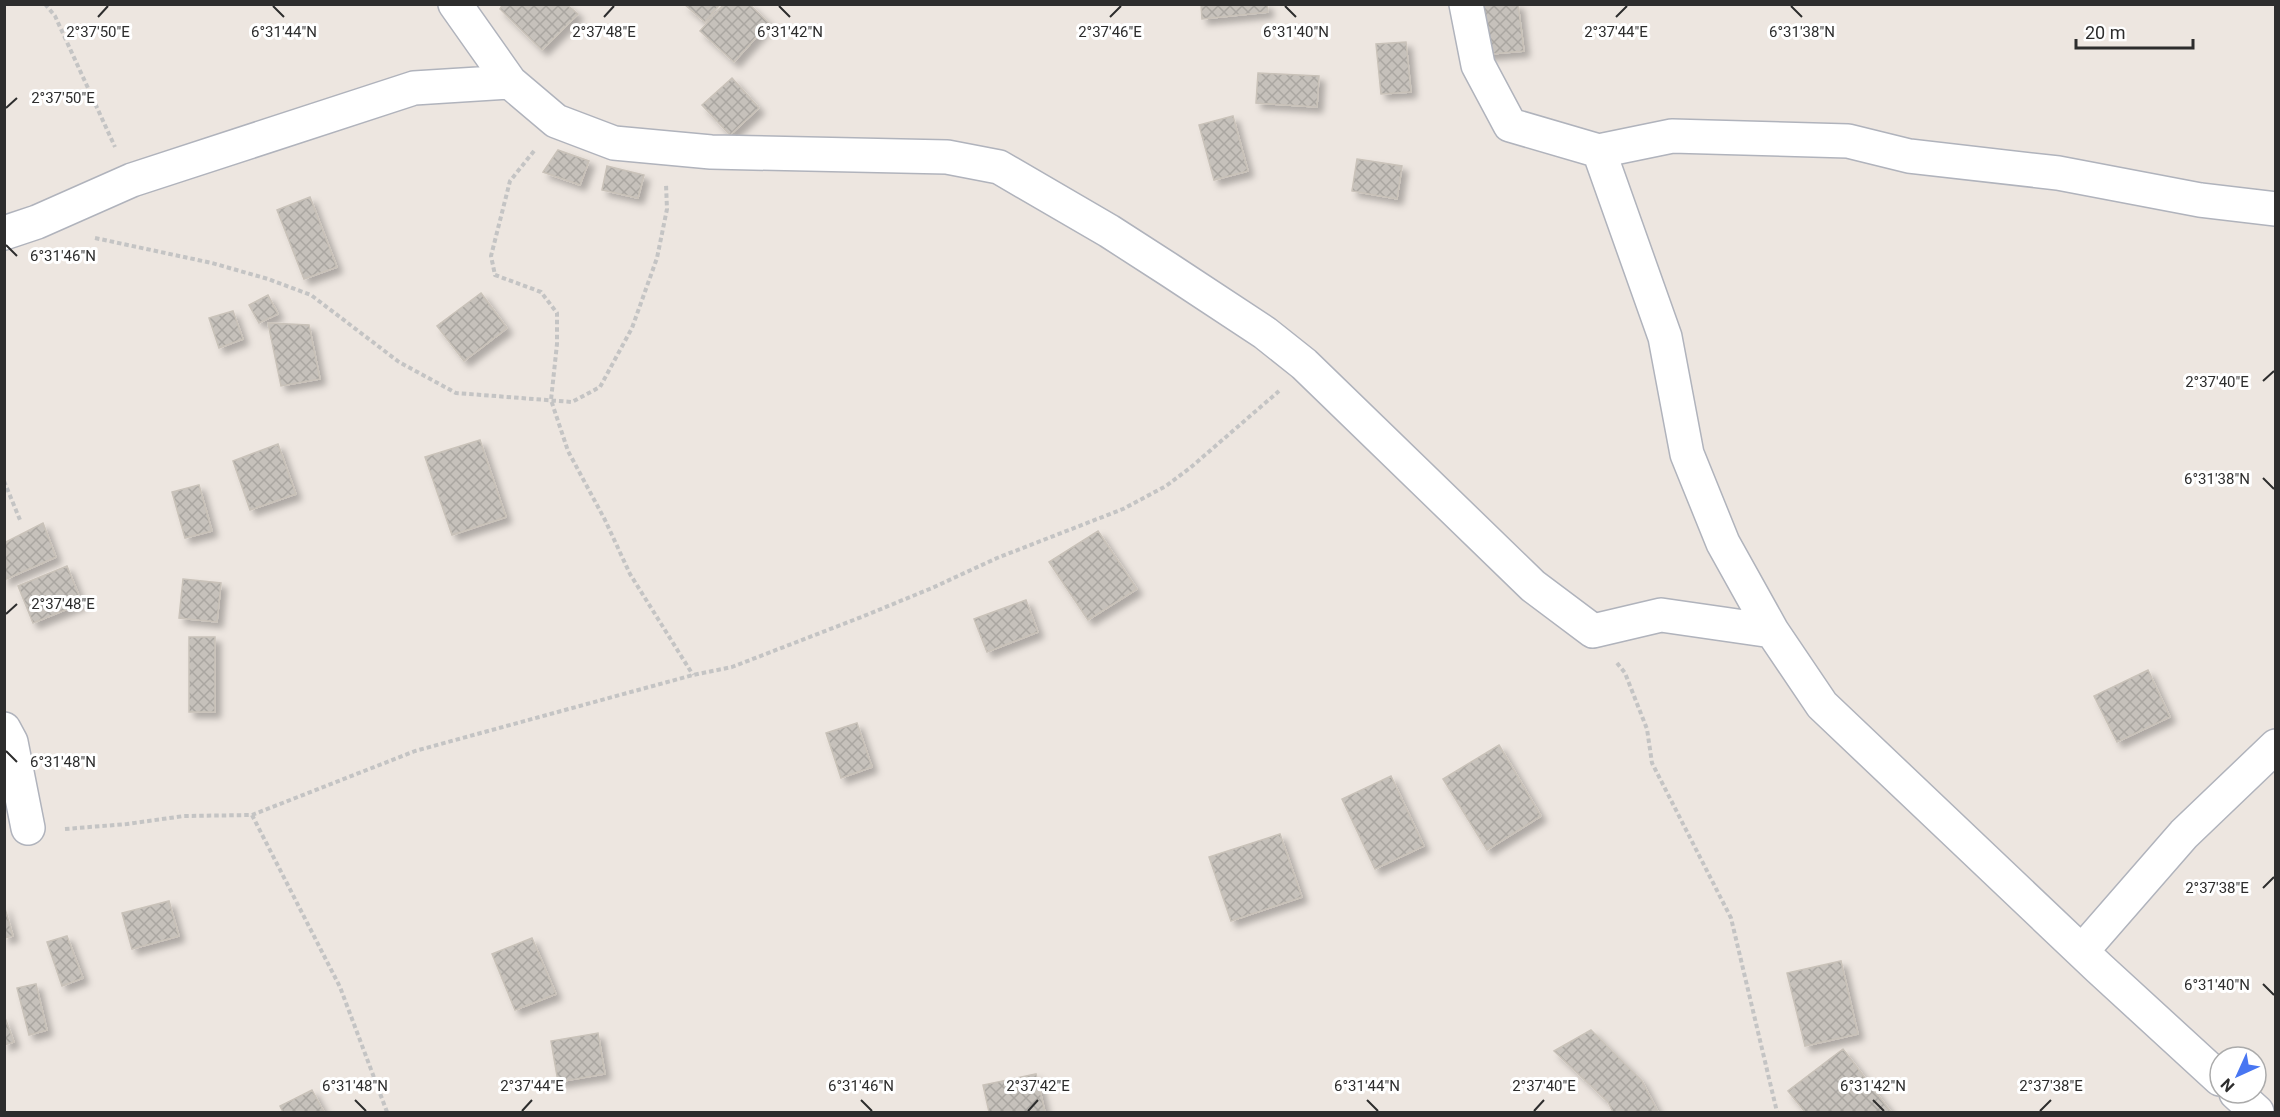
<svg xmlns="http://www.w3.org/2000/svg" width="2280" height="1117" font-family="Roboto,sans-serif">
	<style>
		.building { fill: url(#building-cross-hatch); stroke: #c9c2b9; stroke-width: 1.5; filter: url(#shadow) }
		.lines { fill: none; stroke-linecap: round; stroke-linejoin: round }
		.minor-casing { stroke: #b0b3bc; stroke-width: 36 }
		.path { stroke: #c4c4c4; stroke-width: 4; stroke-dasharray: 4.5 3; stroke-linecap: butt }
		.minor { stroke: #fff; stroke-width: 33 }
		.ticks { fill: none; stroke: #2d2d2d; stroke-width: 2 }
		.ticks-label { font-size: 15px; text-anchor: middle; fill: #2d2d2d; stroke: #fff; stroke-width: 6; stroke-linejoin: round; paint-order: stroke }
	</style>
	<defs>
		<pattern id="building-cross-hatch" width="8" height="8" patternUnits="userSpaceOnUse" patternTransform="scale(1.5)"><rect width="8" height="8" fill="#c6c1bb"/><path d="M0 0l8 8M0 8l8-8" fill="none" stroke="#aaa6a1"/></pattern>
		<filter id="shadow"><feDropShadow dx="5.5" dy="5.5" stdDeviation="3" flood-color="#0004"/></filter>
	</defs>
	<rect width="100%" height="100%" fill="#ede6e0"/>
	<path class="building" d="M 503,4 L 566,4 L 578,14 L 542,50 L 500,9 Z
		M 684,4 L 720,4 L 705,22 Z
		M 724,4 L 749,4 L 769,23 L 734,62 L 700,31 Z
		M 1201,4 L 1267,4 L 1268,12 L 1202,19 Z
		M 1481,4 L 1518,4 L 1524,51 L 1480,55 Z
		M 1406,42 L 1411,92 L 1381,94 L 1376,44 Z
		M 1258,73 L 1319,76 L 1317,107 L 1256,103 Z
		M 732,78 L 759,108 L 730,135 L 702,105 Z
		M 1233,116 L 1248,171 L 1214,180 L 1199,125 Z
		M 558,150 L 589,161 L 580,185 L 543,172 Z
		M 1357,159 L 1402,166 L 1397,199 L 1352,191 Z
		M 607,166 L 644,175 L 638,198 L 602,190 Z
		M 310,197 L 337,267 L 304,279 L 277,210 Z
		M 481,293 L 507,328 L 464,361 L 437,326 Z
		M 268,295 L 278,314 L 259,323 L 249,305 Z
		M 233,311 L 243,339 L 219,348 L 209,318 Z
		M 268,323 L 309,325 L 320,379 L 281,386 Z
		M 480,440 L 506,517 L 452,535 L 425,457 Z
		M 278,444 L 296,494 L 250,510 L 233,461 Z
		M 199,485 L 212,531 L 185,538 L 172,492 Z
		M 43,523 L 56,557 L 4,580 L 4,543 Z
		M 1098,531 L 1137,589 L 1088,620 L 1049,562 Z
		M 67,566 L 82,603 L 33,623 L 18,586 Z
		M 183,579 L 221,583 L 217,622 L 179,618 Z
		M 1026,600 L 1038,632 L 987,652 L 974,619 Z
		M 189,637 L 215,637 L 215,712 L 189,712 Z
		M 2148,670 L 2170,717 L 2117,742 L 2094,696 Z
		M 857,723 L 872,767 L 841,778 L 826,733 Z
		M 1499,745 L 1541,816 L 1487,850 L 1443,779 Z
		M 1391,776 L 1424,846 L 1375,869 L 1342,799 Z
		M 1280,834 L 1302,897 L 1231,921 L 1209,857 Z
		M 169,901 L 179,936 L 132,949 L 122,913 Z
		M 4,905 L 13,936 L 4,938 Z
		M 67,936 L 83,978 L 62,986 L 47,942 Z
		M 532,938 L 556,994 L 515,1010 L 492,954 Z
		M 1841,961 L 1858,1034 L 1805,1046 L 1787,973 Z
		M 36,984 L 47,1030 L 29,1035 L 17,988 Z
		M 4,1015 L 14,1042 L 4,1045 Z
		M 1591,1030 L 1642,1081 L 1658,1112 L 1613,1112 L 1608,1102 L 1554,1051 Z
		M 598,1033 L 605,1074 L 558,1082 L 551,1041 Z
		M 1843,1049 L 1891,1112 L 1805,1112 L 1788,1091 Z
		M 1036,1074 L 1045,1112 L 989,1112 L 983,1085 Z
		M 312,1090 L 324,1112 L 283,1112 L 280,1106 Z"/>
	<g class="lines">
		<g class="minor-casing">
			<path id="minor" d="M 455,4 L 510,82 L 556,121 L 614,143 L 711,152 L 947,157 L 999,167 L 1109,231 L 1171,271 L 1265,333 L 1304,364 L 1533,586 L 1593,631 L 1661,615 L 1772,631
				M 1466,4 L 1478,65 L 1510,125 L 1599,151 L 1672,136 L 1848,141 L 1909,156 L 2058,173 L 2200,200 L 2276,209
				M 1599,151 L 1665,337 L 1687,454 L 1723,543 L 1772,631 L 1822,705 L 2099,968 L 2220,1079
				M 4,233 L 37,222 L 132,180 L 414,88 L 510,82
				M 4,729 L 11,742 L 28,828
				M 2082,951 L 2184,834 L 2276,746
				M 2236,1093 L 2257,1112"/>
		</g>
		<path class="path" d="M 45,4 L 55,16 L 115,147
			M 534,151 L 510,181 L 491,256 L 495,275 L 541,292 L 557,313 L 557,344 L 551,400 L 568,451 L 605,520 L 630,574 L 693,675
			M 95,238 L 212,263 L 268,279 L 311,295 L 399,362 L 456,393 L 572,402 L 600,387 L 632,328 L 657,258 L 667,209 L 666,184
			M 4,481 L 20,520
			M 1617,663 L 1625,673 L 1647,729 L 1652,763 L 1731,918 L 1777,1112
			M 252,815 L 340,987 L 387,1112
			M 65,829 L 127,824 L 184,816 L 252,815 L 415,751 L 693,675 L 732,667 L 864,616 L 932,588 L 997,558 L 1123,509 L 1166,486 L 1190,468 L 1279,391"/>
		<use href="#minor" class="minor"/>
	</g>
	<path class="ticks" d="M 273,6 L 284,17M 779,6 L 790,17M 1285,6 L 1296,17M 1791,6 L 1802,17M 98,17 L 108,6M 604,17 L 614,6M 1110,17 L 1121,6M 1616,17 L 1627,6M 6,108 L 17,98M 6,245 L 17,256M 2263,381 L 2274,371M 2263,478 L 2274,489M 6,614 L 17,604M 6,751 L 17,762M 2263,888 L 2274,877M 2263,984 L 2274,995M 355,1100 L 366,1111M 861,1100 L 872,1111M 1367,1100 L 1378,1111M 1873,1100 L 1884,1111M 522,1111 L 532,1100M 1028,1111 L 1038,1100M 1534,1111 L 1544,1100M 2040,1111 L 2051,1100"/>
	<g class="ticks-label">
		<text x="98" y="37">2°37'50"E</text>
		<text x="284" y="37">6°31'44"N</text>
		<text x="604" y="37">2°37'48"E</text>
		<text x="790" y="37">6°31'42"N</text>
		<text x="1110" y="37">2°37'46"E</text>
		<text x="1296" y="37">6°31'40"N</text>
		<text x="1616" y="37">2°37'44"E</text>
		<text x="1802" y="37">6°31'38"N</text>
		<text x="63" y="103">2°37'50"E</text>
		<text x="63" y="261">6°31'46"N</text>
		<text x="2217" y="387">2°37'40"E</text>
		<text x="2217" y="484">6°31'38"N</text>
		<text x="63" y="609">2°37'48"E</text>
		<text x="63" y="767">6°31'48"N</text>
		<text x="2217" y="893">2°37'38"E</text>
		<text x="2217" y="990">6°31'40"N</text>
		<text x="532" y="1091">2°37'44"E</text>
		<text x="1038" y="1091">2°37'42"E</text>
		<text x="355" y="1091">6°31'48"N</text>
		<text x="861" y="1091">6°31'46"N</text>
		<text x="1367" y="1091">6°31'44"N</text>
		<text x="1544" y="1091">2°37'40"E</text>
		<text x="1873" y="1091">6°31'42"N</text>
		<text x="2051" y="1091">2°37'38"E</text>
	</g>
	<rect width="2280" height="1117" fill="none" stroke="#2d2d2d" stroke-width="12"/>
	<g transform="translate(2238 1075) rotate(225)"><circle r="28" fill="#ffffff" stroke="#ababab" stroke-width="1.5"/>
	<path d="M0-4.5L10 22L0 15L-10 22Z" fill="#4876f2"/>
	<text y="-9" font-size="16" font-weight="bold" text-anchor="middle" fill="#2d2d2d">N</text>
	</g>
	<path d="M2076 39v9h117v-9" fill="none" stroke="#2d2d2d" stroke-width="3"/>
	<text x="2085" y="39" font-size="18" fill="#2d2d2d" stroke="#ffffff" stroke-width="4.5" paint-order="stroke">20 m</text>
</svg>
